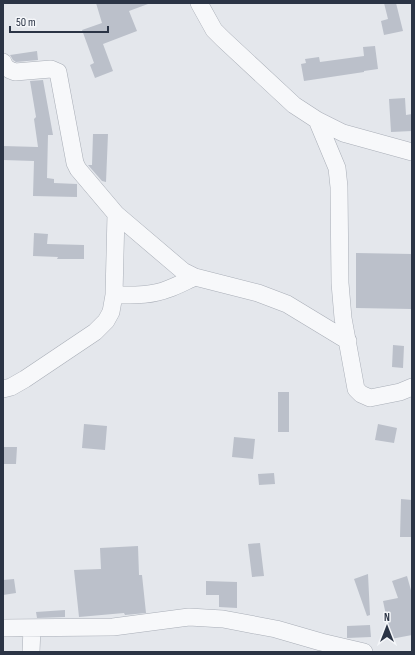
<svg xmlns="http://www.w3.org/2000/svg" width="415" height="655" font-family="'Sofia Sans Condensed',sans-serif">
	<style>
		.building { fill: #bbc0ca }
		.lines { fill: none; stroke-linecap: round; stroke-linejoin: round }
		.minor-casing { stroke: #a9aeb7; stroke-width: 18 }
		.minor { stroke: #f7f8fa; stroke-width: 17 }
	</style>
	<rect width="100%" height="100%" fill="#e4e7ec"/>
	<path class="building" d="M 96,3 L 148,3 L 148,4 L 129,11 L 137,31 L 103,44 L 113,71 L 95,78 L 90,65 L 94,63 L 82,30 L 102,23 Z
		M 384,3 L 396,3 L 403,31 L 384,35 L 381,21 L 388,19 Z
		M 375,46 L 378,69 L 364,71 L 364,72 L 304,81 L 301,64 L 306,63 L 305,59 L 319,57 L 320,62 L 364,56 L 363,47 Z
		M 37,51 L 38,60 L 16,62 L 13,60 L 10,55 Z
		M 43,80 L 53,135 L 48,135 L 47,178 L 54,179 L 54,183 L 77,184 L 77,197 L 33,196 L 34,161 L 3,160 L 3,146 L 38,147 L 34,119 L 36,117 L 30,81 Z
		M 405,98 L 406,115 L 412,114 L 412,131 L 391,132 L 389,99 Z
		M 93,134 L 108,134 L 106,182 L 102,181 L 88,165 L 92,165 Z
		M 34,233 L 48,234 L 47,244 L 84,245 L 84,259 L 57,259 L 58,257 L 33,256 Z
		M 356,253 L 412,254 L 411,309 L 356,308 Z
		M 393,345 L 404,346 L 403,368 L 392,367 Z
		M 278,392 L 289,392 L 289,432 L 278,432 Z
		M 84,424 L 107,426 L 105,450 L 82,448 Z
		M 378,424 L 397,428 L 394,443 L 375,440 Z
		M 234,437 L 255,439 L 253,459 L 232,457 Z
		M 3,447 L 17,447 L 16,464 L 3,464 Z
		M 274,473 L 275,484 L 259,485 L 258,474 Z
		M 401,499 L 412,500 L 411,537 L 400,537 Z
		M 260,543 L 264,576 L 252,577 L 248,544 Z
		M 138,546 L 139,575 L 142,575 L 146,613 L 125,615 L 124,613 L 79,617 L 74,570 L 101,569 L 100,548 Z
		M 368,574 L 370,615 L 367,616 L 354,579 Z
		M 407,576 L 412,594 L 412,635 L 391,639 L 383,601 L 398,598 L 392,581 Z
		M 14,579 L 16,593 L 3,595 L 3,580 Z
		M 206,581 L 237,582 L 237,608 L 219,607 L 219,595 L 206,595 Z
		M 65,610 L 65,617 L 37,618 L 36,612 Z
		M 370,625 L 371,637 L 347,638 L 347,626 Z"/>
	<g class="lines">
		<g class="minor-casing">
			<path id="minor" d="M 199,3 L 214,30 L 223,39 L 294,105 L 317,120 L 343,133 L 412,152
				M 3,62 C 5,68 9,70 15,72 L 51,69 L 58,72 L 75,163 L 78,169 L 116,214 L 183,271 L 195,277 L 258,293 L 287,304 L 348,341
				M 317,120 L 337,168 L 339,187 L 340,283 L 343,318 L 356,389 L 361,394 L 370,398 L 400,392 L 412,387
				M 114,295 C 132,295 151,296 168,289 C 177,286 186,281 195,277
				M 3,389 L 11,387 L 25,379 L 95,332 L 106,321 L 111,312 L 114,295 L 116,214
				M 3,628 L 113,627 L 189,617 L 223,619 L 276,629 L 321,642 L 364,652
				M 31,652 L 32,628"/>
		</g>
		<use href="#minor" class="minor"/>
	</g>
	<rect width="415" height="655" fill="none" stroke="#2b3445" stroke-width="8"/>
	<g transform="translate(387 627)" stroke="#f4f6f9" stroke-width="3" paint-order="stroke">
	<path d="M0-3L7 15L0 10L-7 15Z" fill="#2b3445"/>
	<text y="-6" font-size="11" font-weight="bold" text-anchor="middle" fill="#2b3445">N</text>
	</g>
	<path d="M10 26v6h98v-6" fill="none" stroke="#2b3445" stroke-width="2"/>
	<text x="16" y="26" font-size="12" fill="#2b3445" stroke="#f4f6f9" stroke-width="3" paint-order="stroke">50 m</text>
</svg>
